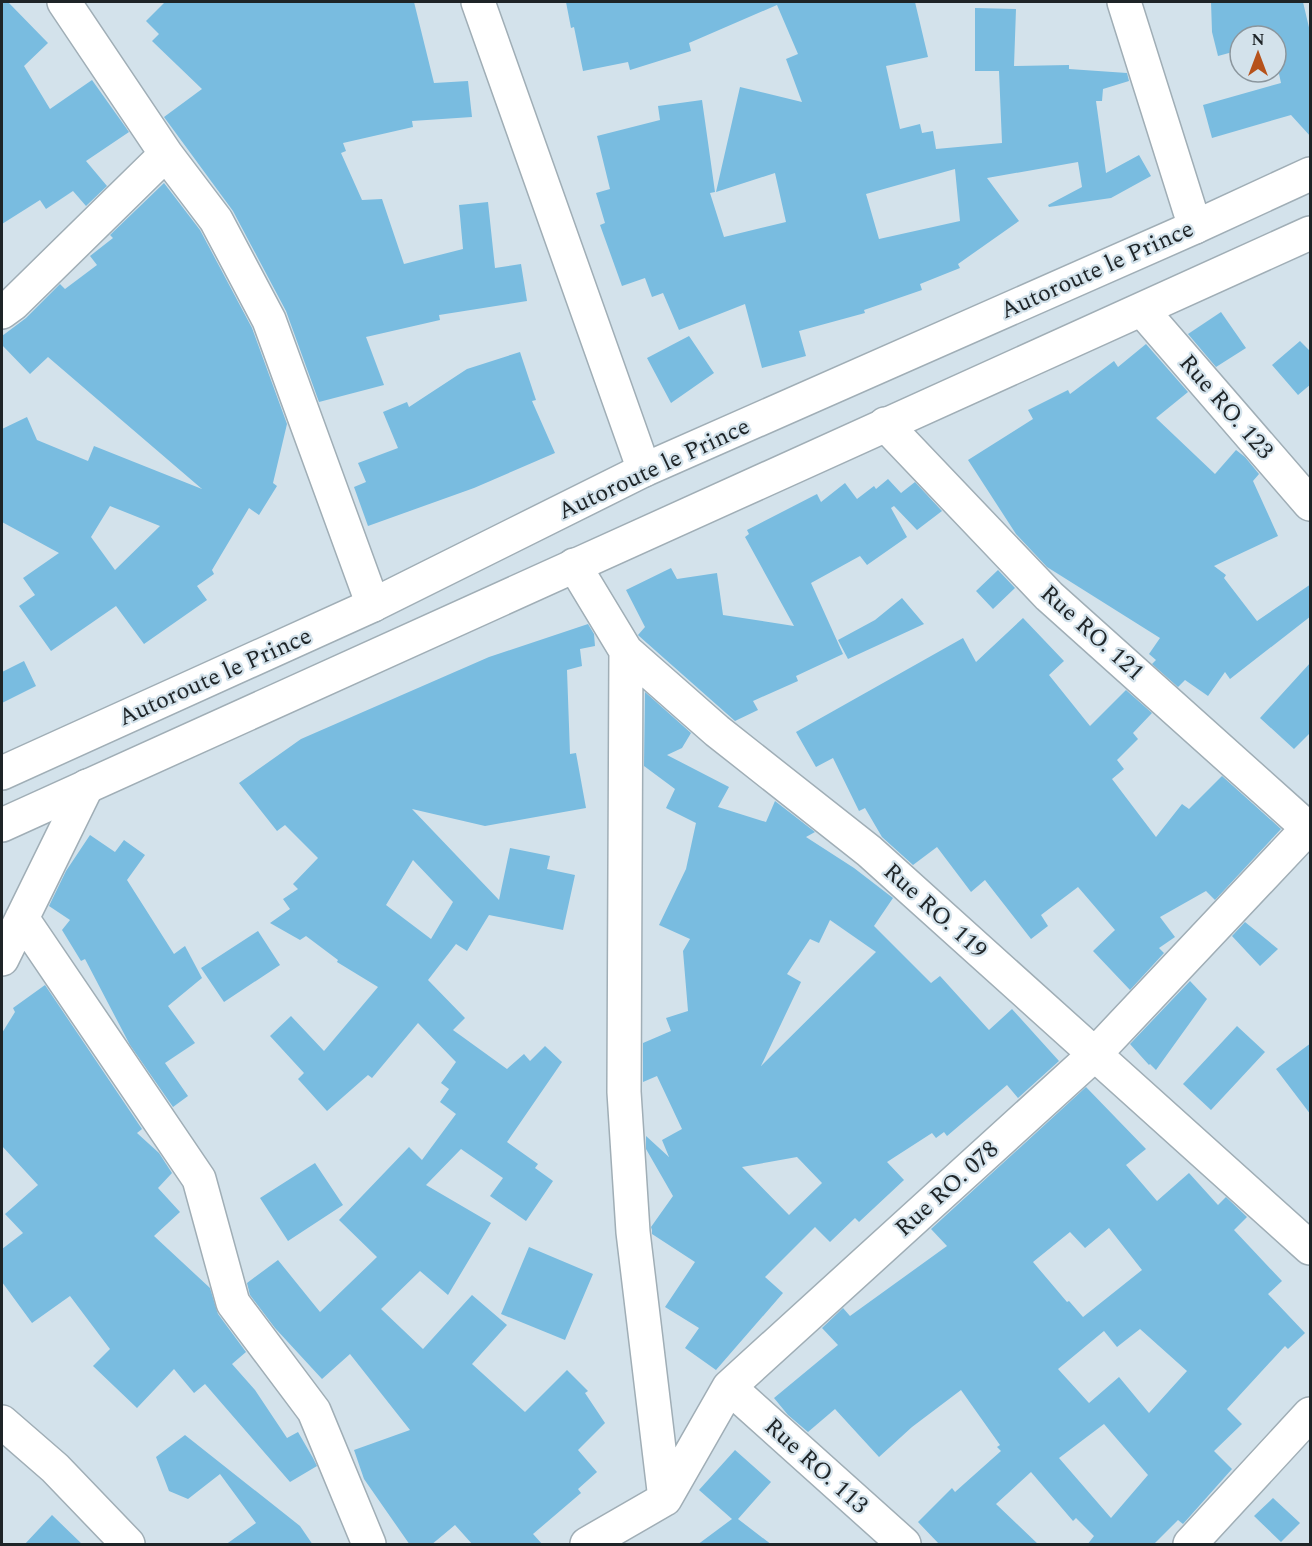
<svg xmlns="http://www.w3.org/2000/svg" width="1312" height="1546" font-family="Spectral,serif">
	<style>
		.building { fill: #79bce0; fill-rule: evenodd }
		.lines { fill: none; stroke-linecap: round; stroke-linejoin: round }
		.minor-casing { stroke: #a0aeb6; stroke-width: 36 }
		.major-casing { stroke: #a0aeb6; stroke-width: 36 }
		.minor { stroke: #fff; stroke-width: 33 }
		.major { stroke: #fff; stroke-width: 33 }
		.labels { text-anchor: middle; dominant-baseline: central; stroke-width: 4.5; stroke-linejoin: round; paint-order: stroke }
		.street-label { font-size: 24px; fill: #1e2427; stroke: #d3e2eb }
	</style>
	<rect width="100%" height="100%" fill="#d3e2eb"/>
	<path class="building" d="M 2,2 L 8,2 L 48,43 L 24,66 L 50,109 L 92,80 L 129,132 L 86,161 L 107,186 L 86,206 L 73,191 L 46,209 L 40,200 L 2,224 Z
		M 165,2 L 414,2 L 434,83 L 468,81 L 472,117 L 412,121 L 413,127 L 343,143 L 346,151 L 341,153 L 362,200 L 382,199 L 404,264 L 463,249 L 459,205 L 488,202 L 495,268 L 521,264 L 527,301 L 439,315 L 440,320 L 366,337 L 384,385 L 319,402 L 286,311 L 233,211 L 164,117 L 202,89 L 152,41 L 159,34 L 146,21 Z
		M 566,2 L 915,2 L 928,57 L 886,66 L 900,129 L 920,124 L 922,133 L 933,131 L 936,149 L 1002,143 L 999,71 L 975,71 L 975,8 L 1016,9 L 1014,66 L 1069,65 L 1069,69 L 1127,73 L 1129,81 L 1103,89 L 1102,101 L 1096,101 L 1106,173 L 1139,155 L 1151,176 L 1111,198 L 1049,207 L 1048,205 L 1082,187 L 1078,162 L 987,178 L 1019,221 L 958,264 L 960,268 L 920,284 L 922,290 L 864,310 L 865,313 L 799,331 L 806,356 L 762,368 L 745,304 L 679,330 L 663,293 L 652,297 L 645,278 L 622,286 L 600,225 L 605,223 L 596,193 L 610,189 L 597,136 L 660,120 L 658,106 L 702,100 L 715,192 L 710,193 L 724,237 L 786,222 L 775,173 L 716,192 L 740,87 L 802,102 L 786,59 L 798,54 L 777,5 L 689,43 L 691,51 L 630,70 L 628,62 L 583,71 L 574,27 L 571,28 ZM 955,169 L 960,221 L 879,239 L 866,194 Z
		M 1211,2 L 1303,2 L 1311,36 L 1311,137 L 1291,115 L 1212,138 L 1203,105 L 1281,83 L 1276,60 L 1276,36 L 1240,36 L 1240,50 L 1218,56 L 1212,32 Z
		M 164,183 L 200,230 L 252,328 L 287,424 L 273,483 L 277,486 L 259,515 L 249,508 L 212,570 L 214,574 L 197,586 L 207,600 L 144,644 L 116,606 L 51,651 L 19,606 L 35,595 L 23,578 L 59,553 L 2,522 L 2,429 L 27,417 L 37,440 L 88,461 L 94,446 L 202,489 L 48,357 L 30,374 L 2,345 L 2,336 L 26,318 L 60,284 L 65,289 L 97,265 L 90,256 L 113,238 L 110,235 ZM 110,506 L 160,526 L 115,570 L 91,537 Z
		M 1221,312 L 1246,348 L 1216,367 L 1188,334 Z
		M 689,336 L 714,373 L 671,403 L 647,358 Z
		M 1300,341 L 1311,352 L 1311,384 L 1298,395 L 1272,365 Z
		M 1146,344 L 1188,392 L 1156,418 L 1215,474 L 1236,450 L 1245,457 L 1259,474 L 1253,481 L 1278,536 L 1214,566 L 1226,575 L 1224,578 L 1257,621 L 1311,584 L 1311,616 L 1230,679 L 1225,672 L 1208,696 L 1185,680 L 1178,687 L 1152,664 L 1156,660 L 1149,654 L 1160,638 L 1047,567 L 1016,534 L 968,460 L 1033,419 L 1028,410 L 1068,390 L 1070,394 L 1114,361 L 1118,367 Z
		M 520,352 L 536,400 L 532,401 L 555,453 L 474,488 L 368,526 L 354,487 L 366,482 L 358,463 L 398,448 L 383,412 L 407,402 L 409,407 L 467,369 Z
		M 888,479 L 901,493 L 915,482 L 942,511 L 917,530 L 894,506 L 891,508 L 907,537 L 867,565 L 860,556 L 811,583 L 843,654 L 796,676 L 798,681 L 753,701 L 758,710 L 735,721 L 639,636 L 638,635 L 645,627 L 626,590 L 671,568 L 677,579 L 717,573 L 723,615 L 794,626 L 745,537 L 749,534 L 747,530 L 817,494 L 821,502 L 845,483 L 857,499 L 874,486 L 876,489 Z
		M 998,570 L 1015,588 L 993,609 L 976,591 Z
		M 902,598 L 924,624 L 848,659 L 838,640 L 875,620 Z
		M 1023,618 L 1064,661 L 1049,675 L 1090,726 L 1126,690 L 1152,713 L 1133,733 L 1138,739 L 1117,760 L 1124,769 L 1112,779 L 1156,837 L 1182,804 L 1189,809 L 1222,776 L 1281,829 L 1215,900 L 1206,891 L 1160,917 L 1175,937 L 1159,948 L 1164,953 L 1130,990 L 1093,951 L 1115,930 L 1078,887 L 1041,915 L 1048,926 L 1031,939 L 985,880 L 971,892 L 937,847 L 913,865 L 882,837 L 865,808 L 859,811 L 833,758 L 816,767 L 796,732 L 963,638 L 976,662 Z
		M 588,624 L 594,634 L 595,646 L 580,649 L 582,666 L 567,670 L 570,754 L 576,753 L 586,808 L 485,826 L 412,809 L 499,900 L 510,848 L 550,856 L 547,869 L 575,875 L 563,930 L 489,915 L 467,951 L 456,944 L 428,980 L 465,1018 L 453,1030 L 507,1069 L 524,1054 L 530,1061 L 545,1046 L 562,1062 L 507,1142 L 538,1164 L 535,1168 L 553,1181 L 526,1221 L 490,1196 L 503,1178 L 461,1149 L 426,1185 L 491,1223 L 448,1295 L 420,1271 L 381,1309 L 423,1349 L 472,1295 L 507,1325 L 472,1364 L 525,1412 L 567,1370 L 588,1391 L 585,1393 L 605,1423 L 578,1450 L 597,1472 L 578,1489 L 581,1493 L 533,1534 L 543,1545 L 473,1545 L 455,1525 L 431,1545 L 410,1545 L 364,1479 L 354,1450 L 410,1430 L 350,1354 L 322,1379 L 275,1328 L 250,1295 L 247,1283 L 278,1260 L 320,1312 L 377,1257 L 339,1220 L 409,1147 L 422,1160 L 456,1114 L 440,1102 L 449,1089 L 441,1083 L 456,1062 L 418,1023 L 372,1078 L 368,1075 L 327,1111 L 298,1079 L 304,1073 L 270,1036 L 291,1016 L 324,1051 L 378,987 L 337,962 L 338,960 L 306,936 L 300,940 L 270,923 L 290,909 L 283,899 L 298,889 L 293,884 L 318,858 L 285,825 L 277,831 L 239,783 L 301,739 L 489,657 ZM 413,860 L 453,902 L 431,939 L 386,905 Z
		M 24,661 L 36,686 L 2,703 L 2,672 Z
		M 1311,662 L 1311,732 L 1294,749 L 1260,718 Z
		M 645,692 L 691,733 L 682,748 L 667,755 L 729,787 L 718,807 L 766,822 L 775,801 L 815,832 L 806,837 L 854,868 L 893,898 L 874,926 L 931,983 L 940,976 L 989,1030 L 1012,1009 L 1059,1061 L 1018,1098 L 1007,1085 L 947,1136 L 944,1132 L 936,1138 L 932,1133 L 887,1162 L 904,1180 L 859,1222 L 855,1218 L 830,1242 L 815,1227 L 765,1277 L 783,1293 L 716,1370 L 685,1348 L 699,1328 L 665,1307 L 695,1262 L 652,1234 L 652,1230 L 651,1227 L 673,1196 L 646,1149 L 646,1136 L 669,1157 L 662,1140 L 682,1129 L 657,1076 L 643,1082 L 643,1043 L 671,1031 L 666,1018 L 688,1011 L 683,951 L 690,939 L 659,925 L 686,869 L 696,823 L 666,808 L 675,789 L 644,766 ZM 830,920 L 876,952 L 761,1066 L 801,982 L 787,974 L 810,939 L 819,943 ZM 797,1157 L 822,1183 L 789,1215 L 742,1167 Z
		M 90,835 L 115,852 L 124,840 L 145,855 L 127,880 L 174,954 L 185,946 L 202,978 L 168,1006 L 195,1043 L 165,1063 L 188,1096 L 173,1107 L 130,1045 L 85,959 L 81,961 L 62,930 L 70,920 L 49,906 L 66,871 Z
		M 1245,922 L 1278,949 L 1260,966 L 1232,936 Z
		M 258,931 L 280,965 L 224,1002 L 201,968 Z
		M 1190,981 L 1207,999 L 1156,1070 L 1150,1064 L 1149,1065 L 1130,1044 Z
		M 45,985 L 142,1129 L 137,1133 L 159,1153 L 172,1173 L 158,1188 L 180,1212 L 154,1236 L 210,1288 L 218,1314 L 246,1352 L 232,1364 L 255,1390 L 287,1438 L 298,1432 L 313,1458 L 317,1466 L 290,1482 L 205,1384 L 194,1393 L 174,1369 L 137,1408 L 93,1366 L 110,1349 L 70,1296 L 32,1323 L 2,1282 L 2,1249 L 23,1233 L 5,1214 L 38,1185 L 2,1146 L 2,1033 L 15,1012 L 13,1008 Z
		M 1237,1026 L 1265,1052 L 1211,1110 L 1183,1084 Z
		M 1311,1043 L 1311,1115 L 1276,1069 Z
		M 1086,1087 L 1146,1149 L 1126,1165 L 1157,1201 L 1189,1173 L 1218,1205 L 1226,1197 L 1247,1217 L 1234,1230 L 1282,1281 L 1268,1294 L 1305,1333 L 1288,1349 L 1285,1346 L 1227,1409 L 1242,1424 L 1214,1451 L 1232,1469 L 1183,1524 L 1178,1520 L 1153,1545 L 1087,1545 L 1094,1536 L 1076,1518 L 1073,1521 L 1031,1472 L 996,1504 L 1039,1545 L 940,1545 L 918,1522 L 952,1488 L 955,1492 L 1001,1451 L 997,1447 L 1000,1445 L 961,1390 L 912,1427 L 879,1457 L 835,1409 L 808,1432 L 788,1415 L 774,1398 L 838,1345 L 822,1328 L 843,1308 L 850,1316 L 947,1246 L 931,1229 ZM 1109,1228 L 1142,1270 L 1083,1317 L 1069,1301 L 1067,1302 L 1033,1262 L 1070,1232 L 1085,1248 ZM 1140,1329 L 1187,1371 L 1149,1413 L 1119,1377 L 1089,1403 L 1058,1369 L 1104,1331 L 1117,1347 ZM 1104,1424 L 1148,1475 L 1111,1518 L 1059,1458 Z
		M 315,1163 L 343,1205 L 288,1241 L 260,1198 Z
		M 529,1247 L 593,1274 L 565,1340 L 501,1314 Z
		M 185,1435 L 300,1526 L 313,1545 L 225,1545 L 256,1523 L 220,1474 L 188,1499 L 169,1491 L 156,1457 Z
		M 735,1450 L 771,1482 L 738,1519 L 772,1545 L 697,1545 L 732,1519 L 699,1490 Z
		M 1273,1498 L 1300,1523 L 1281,1542 L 1254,1516 Z
		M 52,1515 L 83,1545 L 24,1545 Z"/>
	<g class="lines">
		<g class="minor-casing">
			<path id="minor" d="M 64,2 L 166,154 L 216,220 L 269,320 L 373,605
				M 478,2 L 644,470
				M 1124,2 L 1195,227
				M 1142,310 L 1310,504
				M 2,312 L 13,304 L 166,154
				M 885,424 L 1049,596 L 1310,830
				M 574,565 L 626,651 L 717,731 L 869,851 L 1310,1248
				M 626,651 L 624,1092 L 633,1232 L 665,1499
				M 22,918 L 199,1179 L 233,1303 L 314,1411 L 369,1544
				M 2,959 L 87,786
				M 729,1387 L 904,1544
				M 2,1422 L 55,1468 L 128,1544
				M 587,1544 L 665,1499 L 729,1387 L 1094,1055 L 1310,826
				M 1190,1544 L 1310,1414"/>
		</g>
		<g class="major-casing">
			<path id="major" d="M 2,773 L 373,605 L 644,470 L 1195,227 L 1310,174
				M 2,825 L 1310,233"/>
		</g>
		<use href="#minor" class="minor"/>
		<use href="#major" class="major"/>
	</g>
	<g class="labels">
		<g class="street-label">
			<text transform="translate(1097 270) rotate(-24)">Autoroute le Prince</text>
			<text transform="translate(1226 407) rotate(49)">Rue RO. 123</text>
			<text transform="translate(654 469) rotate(-25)">Autoroute le Prince</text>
			<text transform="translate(1092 633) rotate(42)">Rue RO. 121</text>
			<text transform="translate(215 677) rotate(-24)">Autoroute le Prince</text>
			<text transform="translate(935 911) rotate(42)">Rue RO. 119</text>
			<text transform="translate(947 1189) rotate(-42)">Rue RO. 078</text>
			<text transform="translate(816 1466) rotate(42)">Rue RO. 113</text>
		</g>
	</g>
	<rect width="1312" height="1546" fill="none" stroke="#1e2427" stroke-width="6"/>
	<g transform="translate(1258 54)"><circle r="28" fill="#d3e2eb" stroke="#8b969d" stroke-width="1.5"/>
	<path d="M0-4.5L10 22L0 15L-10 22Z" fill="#b6521b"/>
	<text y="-9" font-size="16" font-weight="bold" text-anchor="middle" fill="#1e2427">N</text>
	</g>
</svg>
